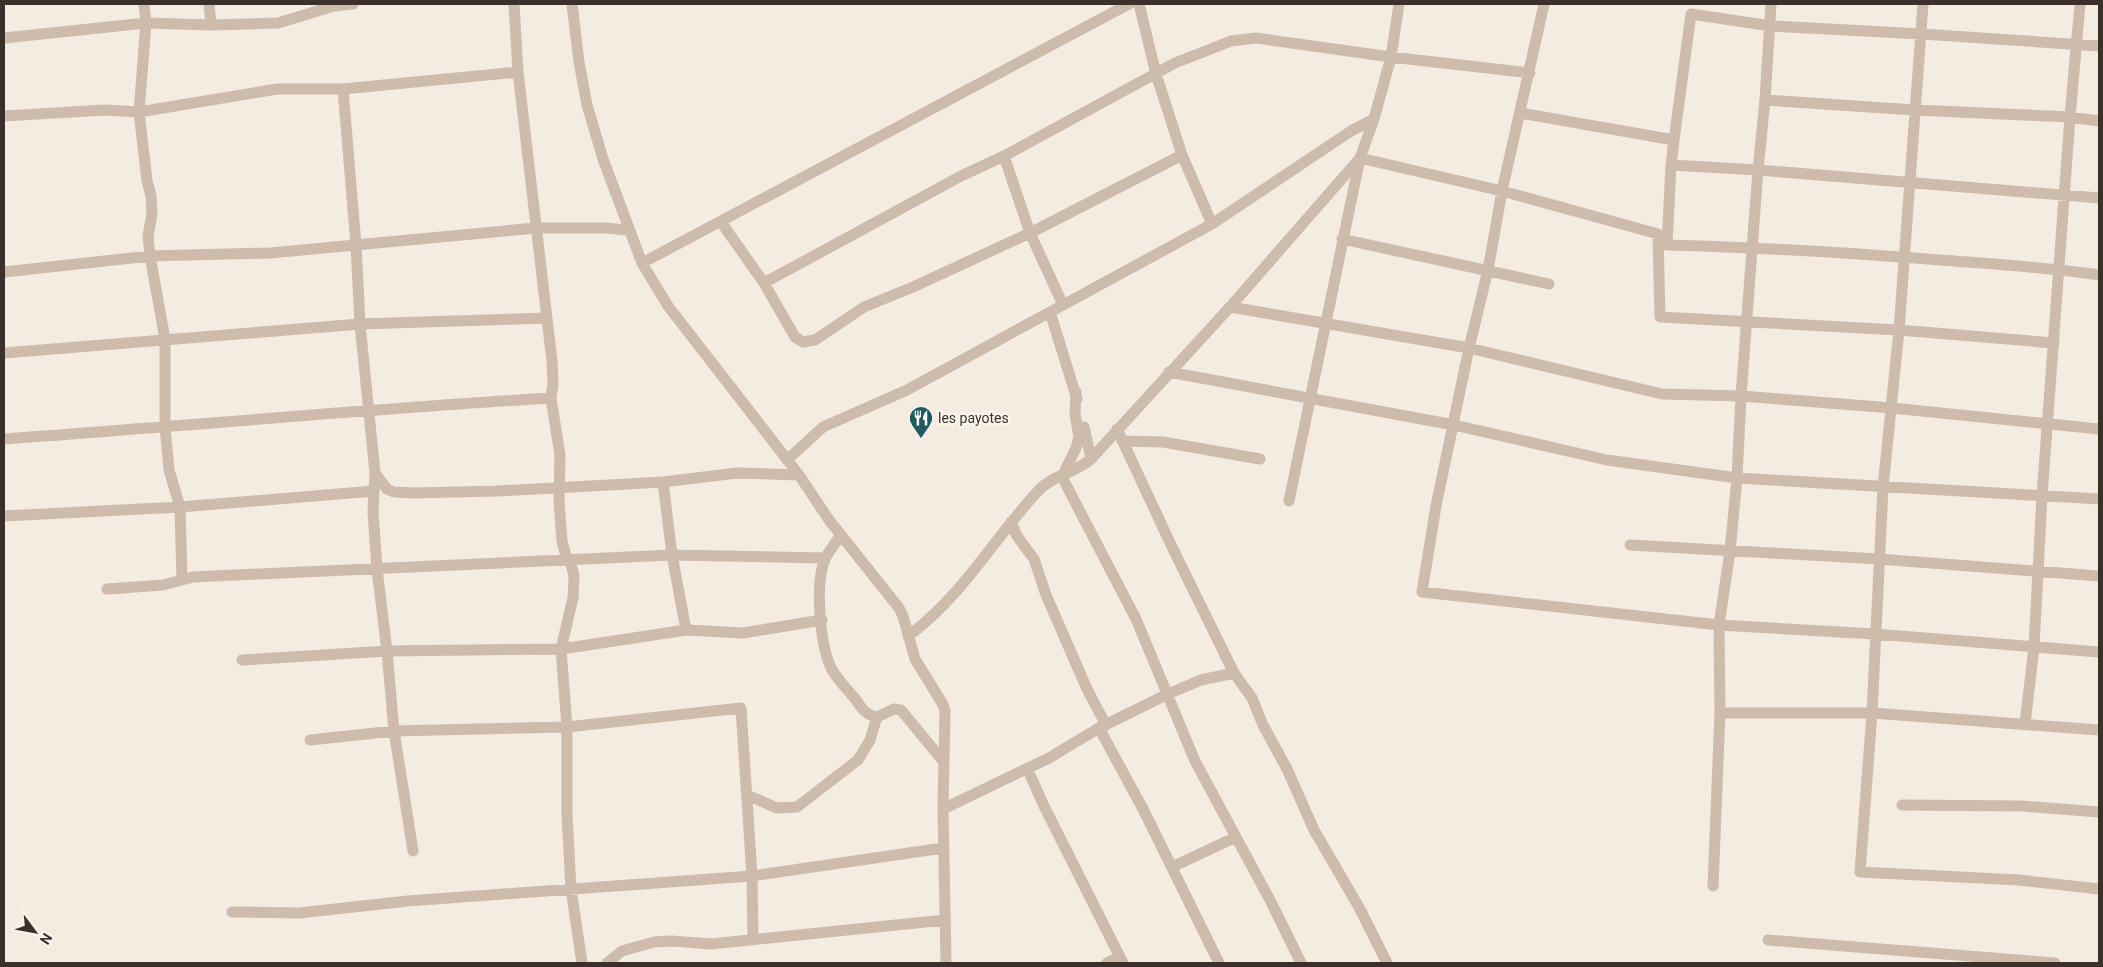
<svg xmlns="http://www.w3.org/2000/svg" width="2103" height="967" font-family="Roboto,sans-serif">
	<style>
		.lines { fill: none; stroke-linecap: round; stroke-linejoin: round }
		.street { stroke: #cdbbac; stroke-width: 11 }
		.labels { text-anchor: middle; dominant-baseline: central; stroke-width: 5; stroke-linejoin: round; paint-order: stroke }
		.poi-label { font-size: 14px; fill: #3b302b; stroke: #fbf5ee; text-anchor: start }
	</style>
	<rect width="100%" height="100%" fill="#f4ebe1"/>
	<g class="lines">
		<path class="street" d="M 144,4 L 146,23 L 139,112 L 147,181 L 151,196 L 152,214 L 148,236 L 150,256 L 165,339 L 165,427 L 169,470 L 180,507 L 182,580
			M 209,4 L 211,25
			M 514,4 L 518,72 L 552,361 L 553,384 L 551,398 L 560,455 L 559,502 L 562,541 L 566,556 L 570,560 L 574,576 L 573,598 L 561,649 L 567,727 L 567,815 L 571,889 L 582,963
			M 572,4 L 579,62 L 587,105 L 603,159 L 642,263 L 668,306 L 799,475 L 829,520 L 899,608 L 903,616 L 915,659 L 942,703 L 945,710 L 943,809 L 946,963
			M 1139,4 L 1156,74 L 1182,155 L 1212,224
			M 1544,4 L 1502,191 L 1488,270 L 1469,348 L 1436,506 L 1422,592 L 1719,625 L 1875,634 L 2099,652
			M 4,38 L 146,23 L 211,25 L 278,23 L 334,6 L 353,4
			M 343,89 L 356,245 L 360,324 L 375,473 L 373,512 L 377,569 L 387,651 L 394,731 L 413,851
			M 1765,100 L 1915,110 L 2070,117 L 2099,121
			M 1520,113 L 1674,140 L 1671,165 L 1758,170 L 2099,198
			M 4,116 L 105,110 L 139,112 L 277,89 L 343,89 L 518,72
			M 1674,140 L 1691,14 L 1771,26 L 1922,34 L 2099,46
			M 1004,156 L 1175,63 L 1231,41 L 1256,38 L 1391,57 L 1530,73
			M 721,222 L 764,283 L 795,337 L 803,342 L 815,340 L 864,307 L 913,287 L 1030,233 L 1063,305 L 907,390 L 823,427 L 787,460
			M 1658,234 L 1660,317 L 1899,330 L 2054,343
			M 1342,239 L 1549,284
			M 1667,245 L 1671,165
			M 642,263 L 1129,4
			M 4,272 L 150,256 L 270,253 L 536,228 L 604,228 L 629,230
			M 764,283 L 961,176 L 1004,156 L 1030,233 L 1182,155
			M 1063,305 L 1212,224 L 1351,131 L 1374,119 L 1391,57 L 1399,4
			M 1230,307 L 1469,348 L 1662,394 L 1741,396 L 1892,408 L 2099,429
			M 1050,312 L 1077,399
			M 4,353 L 360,324 L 547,318
			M 1169,372 L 1454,425 L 1607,460 L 1737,478 L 2099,499
			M 1076,392 L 1075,414 L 1079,437 L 1076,448 L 1062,477 L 1136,619 L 1195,761 L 1271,902 L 1301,963
			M 1084,427 L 1091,459
			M 1117,429 L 1172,547 L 1234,673 L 1252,698 L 1263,725 L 1287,769 L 1314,830 L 1360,909 L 1387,963
			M 4,439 C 186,426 368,409 551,398
			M 1122,441 L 1163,442 L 1260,459
			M 375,473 L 387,489 L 394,492 L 414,493 L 497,491 L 663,482 L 737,473 L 799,475
			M 663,482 L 672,555 L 686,630
			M 1289,501 L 1360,158 L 1502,191 L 1658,234 L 1667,245 C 1758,247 1849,253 1940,260 C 1993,264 2047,267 2099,275
			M 4,516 L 180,507 L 374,491
			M 1011,522 L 1017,536 L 1034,559 L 1046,595 L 1060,627 L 1087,689 L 1106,725
			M 841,535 C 836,542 830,550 826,557 C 814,581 820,644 831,668 C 837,679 844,686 852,695 C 861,705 863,715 877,717 L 894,709 L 901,710 L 943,761
			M 1630,545 L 1879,559 L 2099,576
			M 107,589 L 163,585 L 193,577 L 672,555 L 825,558
			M 908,636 C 962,597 994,538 1039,490 C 1053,475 1075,473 1091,459 L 1230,307 L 1360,158 L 1374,119
			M 242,660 L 387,651 L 561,649 L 686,630 L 743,633 L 822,620
			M 1720,713 L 1872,713 L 1883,487 L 1899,330 L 1923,4
			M 2025,724 L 2034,647 L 2042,496 L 2070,117 L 2080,4
			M 1099,728 L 1143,809 L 1219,963
			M 2099,730 L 1872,713 L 1860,872 L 2019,880 L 2099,889
			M 310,740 L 394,731 L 567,727 L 741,708 L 752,876 L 753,940
			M 1027,768 L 1043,804 L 1123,963
			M 747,795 L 777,808 L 797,807 L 858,760 L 870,740 L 877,717
			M 1902,805 L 2021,806 L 2099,812
			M 943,809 L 1049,758 L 1099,728 L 1168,694 L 1201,680 L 1234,673
			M 1172,867 L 1236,837
			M 1713,886 L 1720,713 L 1719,625 L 1730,551 L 1737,478 L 1741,396 L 1758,170 L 1765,100 L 1771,4
			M 232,912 L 299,913 L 408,901 L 752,876 L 943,848
			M 1768,940 L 2055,963
			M 607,963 L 622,951 L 654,942 L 671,941 L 711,944 L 945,920
			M 1107,963 L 1120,957"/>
	</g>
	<defs>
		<g id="restaurant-pin" transform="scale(1.25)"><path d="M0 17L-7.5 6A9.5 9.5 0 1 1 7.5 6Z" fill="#1f5a5e" stroke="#fbf5ee"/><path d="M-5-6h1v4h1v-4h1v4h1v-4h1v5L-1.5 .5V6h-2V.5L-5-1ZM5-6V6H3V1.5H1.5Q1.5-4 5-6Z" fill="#fff"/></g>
	</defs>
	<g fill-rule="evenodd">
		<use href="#restaurant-pin" x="921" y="418"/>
	</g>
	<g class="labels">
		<g class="poi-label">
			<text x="938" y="418">les payotes</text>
		</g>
	</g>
	<rect width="2103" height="967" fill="none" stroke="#3b302b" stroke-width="10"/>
	<g transform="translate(35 932) rotate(122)" stroke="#fbf5ee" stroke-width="4" paint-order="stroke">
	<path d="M0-4L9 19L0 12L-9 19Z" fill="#3b302b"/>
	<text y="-8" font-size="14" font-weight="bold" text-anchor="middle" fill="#3b302b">N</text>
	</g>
</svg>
